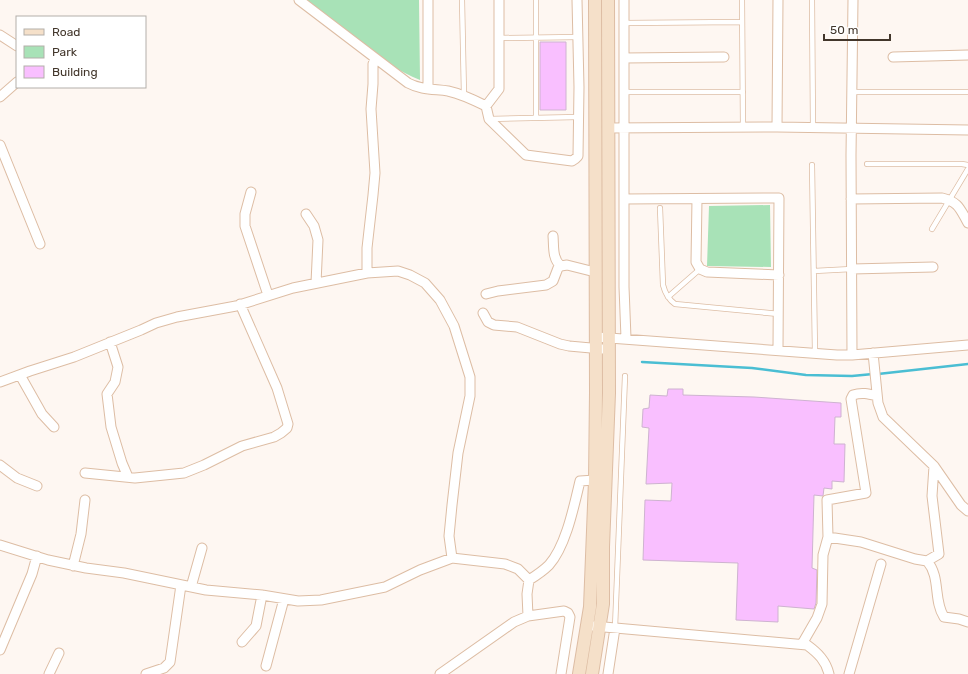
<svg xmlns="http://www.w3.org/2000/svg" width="968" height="674" font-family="Rubik,sans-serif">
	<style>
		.green { fill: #a8e2b7 }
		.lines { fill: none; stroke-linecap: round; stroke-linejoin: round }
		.stream { stroke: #4abed3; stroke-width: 2.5 }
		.building { fill: #f9bfff; stroke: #ceb3d0 }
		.lane-casing { stroke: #ddbda4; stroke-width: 6 }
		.street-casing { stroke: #ddbda4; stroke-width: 11 }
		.secondary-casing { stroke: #ddbda4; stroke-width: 14 }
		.lane { stroke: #fff; stroke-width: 4.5 }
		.street { stroke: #fff; stroke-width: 9 }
		.secondary { stroke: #f5e0c9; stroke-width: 12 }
	</style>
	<rect width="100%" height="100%" fill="#fef7f2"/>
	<path class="green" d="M 305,0 L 419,0 L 420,80 C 380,64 339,26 305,0 Z
		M 770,205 L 771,267 L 707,266 L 709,206 Z"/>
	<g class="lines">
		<path class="stream" d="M 642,362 L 752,368 L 806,375 L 852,376 L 873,374
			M 878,374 L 968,364"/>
	</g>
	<path class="building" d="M 540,42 L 566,42 L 566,110 L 540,110 Z
		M 668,389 L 683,389 L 683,395 L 754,397 L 841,403 L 841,417 L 835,417 L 834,444 L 845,444 L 844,482 L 832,481 L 832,489 L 824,488 L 823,496 L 814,495 L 812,568 L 817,570 L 816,603 L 814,609 L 778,606 L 778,622 L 736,620 L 738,563 L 643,560 L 645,500 L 671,501 L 672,483 L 646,484 L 649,428 L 642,427 L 643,409 L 649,408 L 650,395 L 667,396 Z"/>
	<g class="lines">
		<g class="lane-casing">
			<path id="lane" d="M 462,0 L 464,95
				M 742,0 L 743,128
				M 812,0 L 813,128
				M 624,23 L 742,22
				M 499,38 L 578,37
				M 624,92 L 743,92
				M 851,92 L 968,92
				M 536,118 L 536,0
				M 489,119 L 578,117
				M 867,164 L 962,164 L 968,165
				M 812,165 L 815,353
				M 660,208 L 663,285 C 665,293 668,299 675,304 L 779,314
				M 932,229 L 968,169
				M 814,271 L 852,269
				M 668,297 L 700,269
				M 615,628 L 625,376"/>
		</g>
		<g class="street-casing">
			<path id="street" d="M 299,0 L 408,83 C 421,90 434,89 448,91 C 462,94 474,100 486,106 L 499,89 L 499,0
				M 428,0 L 428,89
				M 624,0 L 624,287 L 626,338
				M 0,35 L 17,46
				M 893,57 L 968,55
				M 624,58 L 724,57
				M 0,97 L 17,82
				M 486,106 L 489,119 L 526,155 L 572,161 L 575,159 L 578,156 L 579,87 L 577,0
				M 777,127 L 778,0
				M 609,128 L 777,127 L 968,130
				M 0,145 L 40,244
				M 251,192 L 245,214 L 245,226 L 268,295
				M 624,199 L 779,198 L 778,350
				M 697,199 L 696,262 L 700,269 L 707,272 L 779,275
				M 851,199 L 942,198 C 959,202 960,209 968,223
				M 306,214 L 314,226 L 318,240 L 316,283
				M 553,236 C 554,246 552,259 561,266
				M 852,269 L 933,267
				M 367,273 L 367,248 L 373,195 L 375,173 L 371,109 L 373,84 L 373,64 L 375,59
				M 486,294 L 498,291 L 546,285 L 553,281 L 558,268 L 561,266 L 567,265 L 595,272
				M 483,313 L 488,322 L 494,325 L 517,327 L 560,344 L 569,346 L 602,349
				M 596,337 L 837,355 L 852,355 L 968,345
				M 110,342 L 118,367 L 115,382 L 107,394 L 111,427 L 122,463 L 128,477
				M 873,353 L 878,403 L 883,417 L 934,466 L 961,505 L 968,511
				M 852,355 L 851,155 L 853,0
				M 20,375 L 42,414 L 54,427
				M 0,382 L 30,371 L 74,357 L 141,330 L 156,323 L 177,317 L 236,306 L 293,288 L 367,273 L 398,271 L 410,275 L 425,283 L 440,300 L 454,326 L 470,377 L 470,396 L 458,453 L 452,505 L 449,536 L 452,558
				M 0,465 L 17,478 L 37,486
				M 85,473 L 135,478 L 184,473 L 204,465 L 242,446 L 274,437 L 281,433 L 287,428 L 288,424 L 277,388 L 240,304
				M 828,537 L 861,542 L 915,559 L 927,561 C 941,577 933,600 944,617 L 959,619 L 968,622
				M 0,545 L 48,560 L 86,568 L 124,573 L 206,590 L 262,595 L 298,601 L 321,600 L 385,587 L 420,570 L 452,558 L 505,564 L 518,569 L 529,580
				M 927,561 L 939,554 L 932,496 L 934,466
				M 73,566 L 81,534 L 85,500
				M 529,580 C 537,575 543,571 549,565 C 566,546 574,506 580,481 L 595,480
				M 191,587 L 202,548
				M 528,616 L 527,594 L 529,580
				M 593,626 L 807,645 C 818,653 826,661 829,674
				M 242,642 L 256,626 L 262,595
				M 802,644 L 817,618 L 822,604 L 823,555 L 828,537 L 827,500 L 866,493 L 851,399 L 853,395 C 862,392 869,394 877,396
				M 0,650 L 32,574 L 37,556
				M 266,666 L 284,599
				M 49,674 L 59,653
				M 146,674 L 164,668 L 170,662 L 181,585
				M 440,674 L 514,622 L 528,616 L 564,611 L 568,613 L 570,617 L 561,674
				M 608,674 L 615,628
				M 849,674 L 881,564"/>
		</g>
		<g class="secondary-casing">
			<path id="secondary" d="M 579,674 L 590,607 L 595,480 L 596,392 L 595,0
				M 592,674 L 603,604 L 603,547 L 609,393 L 608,0"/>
		</g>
		<use href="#lane" class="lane"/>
		<use href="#street" class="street"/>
		<use href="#secondary" class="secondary"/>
	</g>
	<rect x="16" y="16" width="130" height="72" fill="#ffffff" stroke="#b3afaa"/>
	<rect x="24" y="29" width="20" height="6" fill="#f5e0c9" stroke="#b3afaa"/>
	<text x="52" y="36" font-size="12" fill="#42362b">Road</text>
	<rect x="24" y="46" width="20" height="12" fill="#a8e2b7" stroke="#b3afaa"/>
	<text x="52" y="56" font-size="12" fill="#42362b">Park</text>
	<rect x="24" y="66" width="20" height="12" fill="#f9bfff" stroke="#b3afaa"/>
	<text x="52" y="76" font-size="12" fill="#42362b">Building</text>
	<path d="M824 34v6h66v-6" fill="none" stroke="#42362b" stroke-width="2"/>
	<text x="830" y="34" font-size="12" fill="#42362b" stroke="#ffffff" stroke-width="3" paint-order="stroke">50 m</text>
</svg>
